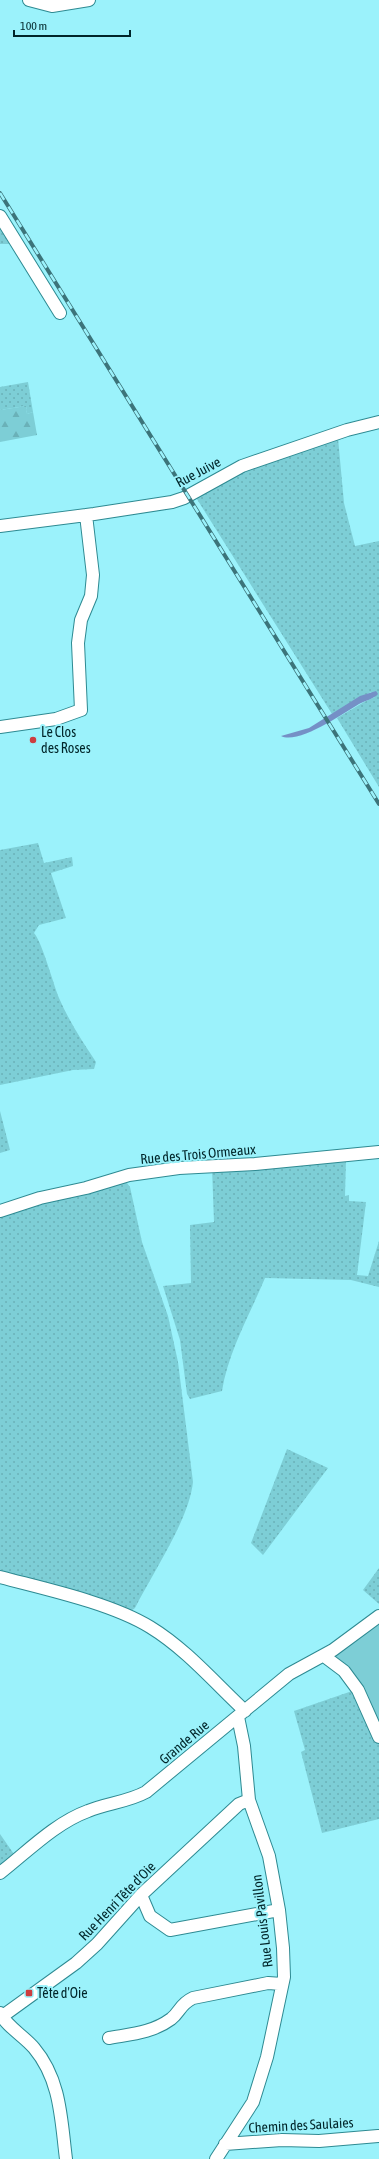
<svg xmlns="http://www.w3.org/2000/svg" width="379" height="2159" font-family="'Asap Condensed',sans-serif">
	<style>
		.grass { fill: url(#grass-dots) }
		.forest { fill: url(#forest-firs) }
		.garden { fill: #7dced6 }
		.water { fill: #7590c6 }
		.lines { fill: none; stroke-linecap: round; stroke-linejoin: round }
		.minor-casing { stroke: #2e8a92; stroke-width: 14 }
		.minor { stroke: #fff; stroke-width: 12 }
		.rail-casing { stroke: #3c747a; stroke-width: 4 }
		.rail { stroke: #9bf2fb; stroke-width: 2.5; stroke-dasharray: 8; stroke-linecap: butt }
		.poi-dot { fill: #cd3e40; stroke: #9bf2fb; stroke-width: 1.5 }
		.labels { text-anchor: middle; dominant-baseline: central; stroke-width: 4; stroke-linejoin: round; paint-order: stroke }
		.street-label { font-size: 14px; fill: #002529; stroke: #9bf2fb }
		.poi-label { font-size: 14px; fill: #002529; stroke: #9bf2fb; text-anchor: start }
	</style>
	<defs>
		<pattern id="grass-dots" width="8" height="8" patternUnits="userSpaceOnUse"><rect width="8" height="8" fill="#7dced6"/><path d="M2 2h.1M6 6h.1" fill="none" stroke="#6ab1b8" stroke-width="1.8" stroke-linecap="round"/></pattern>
		<pattern id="forest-firs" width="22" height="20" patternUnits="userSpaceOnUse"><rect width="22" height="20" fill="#7dced6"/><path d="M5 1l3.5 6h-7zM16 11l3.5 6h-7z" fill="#6ab1b8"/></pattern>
	</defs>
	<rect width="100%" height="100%" fill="#9bf2fb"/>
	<path class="grass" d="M 0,219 L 15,244 L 0,244 Z
		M 28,382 L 33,412 L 27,414 L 26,406 L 0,410 L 0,387 Z
		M 338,438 L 344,503 L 355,546 L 379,541 L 379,787 L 337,718 L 364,702 L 375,697 L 371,692 L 332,714 L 195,496 L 237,473 Z
		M 38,843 L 44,863 L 72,857 L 73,866 L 51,873 L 66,918 L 39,925 L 34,933 C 42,942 53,983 59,998 C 69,1021 82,1041 96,1062 L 94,1069 L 73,1070 L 0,1085 L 0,850 Z
		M 0,1111 L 10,1150 L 0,1153 Z
		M 346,1159 L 345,1196 L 349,1195 L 349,1201 L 366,1202 L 357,1275 L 368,1276 L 379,1241 L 379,1287 L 351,1280 L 265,1278 C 250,1314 228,1352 222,1391 L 190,1399 L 187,1394 L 180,1340 L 163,1286 L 191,1283 L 190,1225 L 214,1222 L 212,1168 Z
		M 119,1183 L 127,1183 L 130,1187 L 142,1242 L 168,1316 L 178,1362 L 193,1482 C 189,1520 153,1572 135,1608 L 131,1611 L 99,1599 L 0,1570 L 0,1216 L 23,1207 Z
		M 287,1449 L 328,1468 L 263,1555 L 251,1543 Z
		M 379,1568 L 379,1604 L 363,1590 Z
		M 355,1690 L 379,1742 L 379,1819 L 322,1833 L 301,1752 L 305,1750 L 294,1711 Z
		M 0,1834 L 16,1857 L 0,1869 Z"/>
	<path class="forest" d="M 26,406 L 27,414 L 33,412 L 37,435 L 0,442 L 0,410 Z"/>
	<path class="garden" d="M 379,1623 L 379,1725 L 334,1657 Z"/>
	<path class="water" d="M 376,691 L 378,694 C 374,699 366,700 359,704 C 344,713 298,745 281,736 L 309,728 L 360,696 Z"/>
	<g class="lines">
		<g class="minor-casing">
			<path id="minor" d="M 29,0 L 52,6 L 89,0
				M 0,216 L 60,313
				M 0,526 L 94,514 L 172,502 L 184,498 L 242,466 L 347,430 L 379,422
				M 0,727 L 56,719 L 81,710 L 78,643 L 81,620 L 91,596 L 93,575 L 86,515
				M 0,1211 L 40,1198 L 86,1188 L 129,1175 L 179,1168 L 255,1164 L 379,1152
				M 0,1577 C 45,1589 111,1603 150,1627 C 186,1649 214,1682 245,1711
				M 324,1656 L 344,1671 L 358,1690 L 379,1737
				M 0,1873 C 27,1852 55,1823 88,1811 C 107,1803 128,1802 146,1792 L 289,1674 L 333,1650 L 379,1616
				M 141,1895 L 150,1916 L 170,1930 L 279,1910
				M 0,2013 C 7,2027 24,2036 34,2048 C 61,2080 61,2120 66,2159
				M 0,2018 L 76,1963 L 97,1944 L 141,1895 L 239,1804 L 249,1800
				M 109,2038 C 131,2034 152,2033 171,2019 C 180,2012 180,2004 193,1998 L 268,1983 L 282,1984
				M 225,2144 L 282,2140 L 319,2141 L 378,2136
				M 216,2159 L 253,2102 L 267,2057 L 284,1977 L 283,1948 L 279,1910 L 269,1856 L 249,1800 L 244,1746 L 238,1717"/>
		</g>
		<use href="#minor" class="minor"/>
		<g class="rail-casing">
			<path id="rail" d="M 0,193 L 379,804"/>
		</g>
		<use href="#rail" class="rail"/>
	</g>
	<g class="poi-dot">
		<circle cx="33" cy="740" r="4"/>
		<rect x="25" y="1989" width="8" height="8" rx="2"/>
	</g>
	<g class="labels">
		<g class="street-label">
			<text transform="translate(198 472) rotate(-28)">Rue Juive</text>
			<text transform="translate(198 1154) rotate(-5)">Rue des Trois Ormeaux</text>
			<text transform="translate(184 1742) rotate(-40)">Grande Rue</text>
			<text transform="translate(117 1901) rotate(-46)">Rue Henri Tête d'Oie</text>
			<text transform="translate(262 1921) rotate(-97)">Rue Louis Pavillon</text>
			<text transform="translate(301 2125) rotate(-3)">Chemin des Saulaies</text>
		</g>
		<g class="poi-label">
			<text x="41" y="732">Le Clos<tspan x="41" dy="16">des Roses</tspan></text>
			<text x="37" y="1993">Tête d'Oie</text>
		</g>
	</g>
	<path d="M14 30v6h116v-6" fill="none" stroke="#002529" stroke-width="2"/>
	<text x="20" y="30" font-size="12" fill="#002529" stroke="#9bf2fb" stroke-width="3" paint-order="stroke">100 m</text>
</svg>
